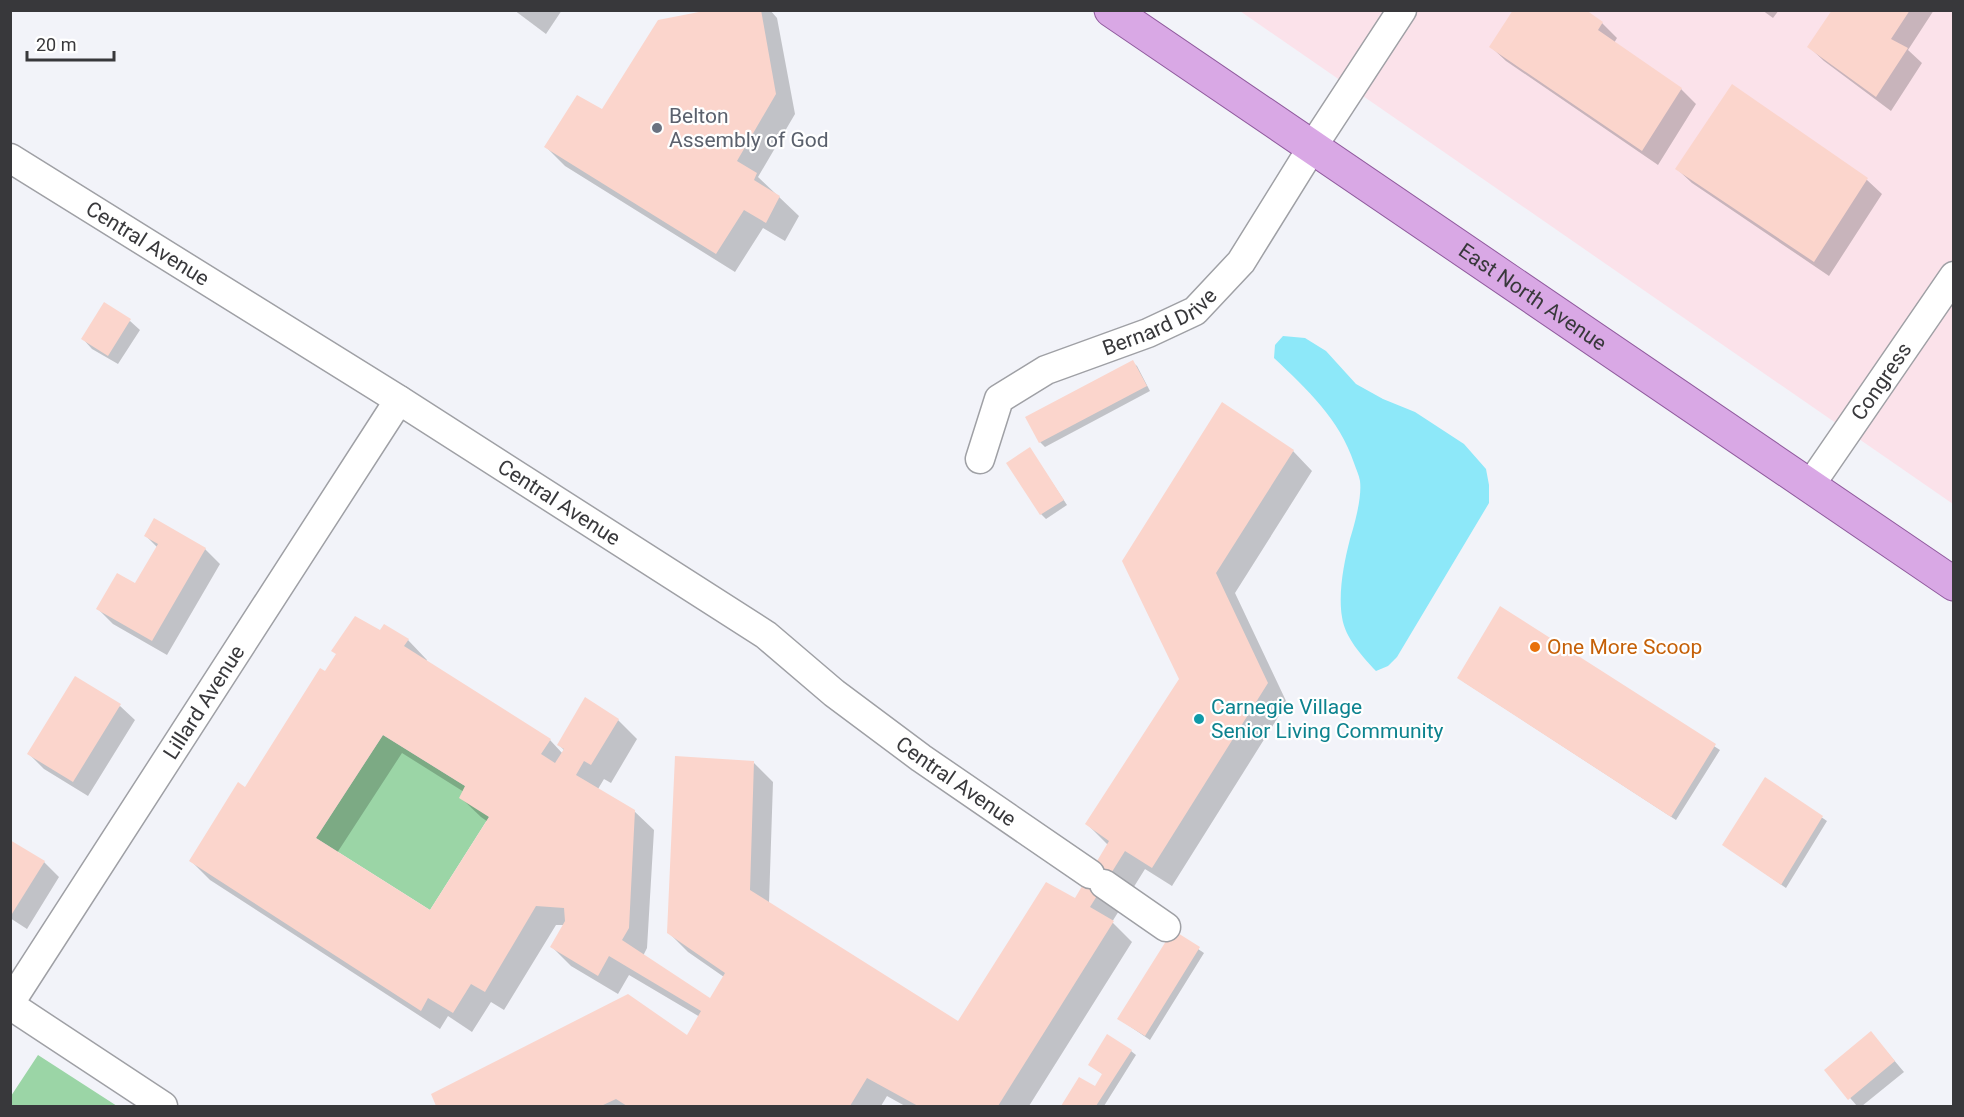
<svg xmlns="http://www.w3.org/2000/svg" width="1964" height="1117" font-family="Roboto,sans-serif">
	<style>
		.commercial { fill: #fbe2ea }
		.green { fill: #9bd5a6 }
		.water { fill: #8de8f9 }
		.shadow { fill: #0003; fill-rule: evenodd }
		.building { fill: #fbd5cc; fill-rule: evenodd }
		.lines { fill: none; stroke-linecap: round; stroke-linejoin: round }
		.minor-casing { stroke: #9fa0a5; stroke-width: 31 }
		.major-casing { stroke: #905b9e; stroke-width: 35 }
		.minor { stroke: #fff; stroke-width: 28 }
		.major { stroke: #d9a8e5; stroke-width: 33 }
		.worship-dot { fill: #6b7280; stroke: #fff; stroke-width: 2 }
		.food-dot { fill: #e8710a; stroke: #fff; stroke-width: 2 }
		.culture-dot { fill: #0f9aa8; stroke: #fff; stroke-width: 2 }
		.labels { text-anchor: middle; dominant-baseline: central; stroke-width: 4.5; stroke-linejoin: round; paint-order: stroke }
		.worship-label { font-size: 21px; fill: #5b616d; stroke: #fff; text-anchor: start }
		.street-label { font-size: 21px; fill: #38383b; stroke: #fff }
		.food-label { font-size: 21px; fill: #c56008; stroke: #fff; text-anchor: start }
		.culture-label { font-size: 21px; fill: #0d838f; stroke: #fff; text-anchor: start }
	</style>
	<rect width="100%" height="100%" fill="#f2f3f9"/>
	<path class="commercial" d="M 1240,11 L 1953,11 L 1953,504 Z"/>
	<path class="green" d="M 383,735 L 465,786 L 489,817 L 430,910 L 316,838 Z
		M 38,1055 L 117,1106 L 11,1106 L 11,1096 Z"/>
	<path class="water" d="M 1283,336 L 1305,338 L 1326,351 L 1356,384 L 1383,399 L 1415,412 L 1464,444 L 1486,469 L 1489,485 L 1489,503 L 1397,657 L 1388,666 L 1376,671 C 1362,656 1345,638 1342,617 C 1338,593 1344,562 1350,539 C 1355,523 1362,497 1360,481 C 1359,475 1356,469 1354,463 C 1340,420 1307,389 1274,358 L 1275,345 Z"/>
	<path class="shadow" d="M 514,10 L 562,10 L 546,34 Z
		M 715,10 L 770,10 L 777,18 L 795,114 L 758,177 L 799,216 L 785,241 L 763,228 L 735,272 L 565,166 L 546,147 L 603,111 Z
		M 1762,10 L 1779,10 L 1773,18 Z
		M 1834,10 L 1934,10 L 1908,50 L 1922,63 L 1891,111 L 1824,61 L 1809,47 Z
		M 1602,23 L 1617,38 L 1614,43 L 1681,89 L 1696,104 L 1658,165 L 1506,61 L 1491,47 Z
		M 1732,86 L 1867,180 L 1882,194 L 1829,276 L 1692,183 L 1677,169 Z
		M 130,321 L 140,330 L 118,364 L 92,349 L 83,339 Z
		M 1132,362 L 1137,366 L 1150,391 L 1045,447 L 1040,442 L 1027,418 Z
		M 1030,449 L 1067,505 L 1046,519 L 1041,514 Z
		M 1293,451 L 1312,471 L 1235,593 L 1287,703 L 1172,886 L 1145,869 L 1112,922 L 1132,942 L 1029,1106 L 905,1106 L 887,1096 L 881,1106 L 438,1106 L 433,1095 L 687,1037 L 700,1017 L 629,975 L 618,994 L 571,966 L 552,947 L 564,925 L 556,925 L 504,1010 L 491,1002 L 472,1032 L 448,1016 L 440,1029 L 210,880 L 191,861 L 245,790 L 326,673 L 380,632 L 408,640 L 427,660 L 426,662 L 550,740 L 563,754 L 565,751 L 559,745 L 618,720 L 637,739 L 611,783 L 604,779 L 598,789 L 634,811 L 654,830 L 647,948 L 643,956 L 710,1000 L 724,977 L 688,952 L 669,933 L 754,763 L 773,782 L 769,903 L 958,1023 L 1075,900 L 1108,845 L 1087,824 L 1180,679 L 1124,561 ZM 402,753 L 464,792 L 461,798 L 481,817 L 488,822 L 431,912 L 337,853 Z
		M 146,536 L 205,549 L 220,564 L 167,655 L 113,624 L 98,609 L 135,585 L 157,547 Z
		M 1501,608 L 1720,750 L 1676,820 L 1464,682 Z
		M 120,706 L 135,720 L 88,796 L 44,769 L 29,754 Z
		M 1765,779 L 1827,821 L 1786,888 L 1724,845 Z
		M 10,841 L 44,862 L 59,877 L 27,929 L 10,918 Z
		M 1173,932 L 1204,953 L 1150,1040 L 1119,1019 Z
		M 1871,1033 L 1904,1072 L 1862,1106 L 1857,1106 L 1826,1070 Z
		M 1131,1051 L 1136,1055 L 1104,1106 L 1063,1106 L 1080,1079 L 1096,1088 L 1104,1075 L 1090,1065 Z"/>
	<path class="building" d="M 709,10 L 761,10 L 776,94 L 737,161 L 757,173 L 754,180 L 780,196 L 766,223 L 744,210 L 716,254 L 544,147 L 577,95 L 602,109 L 658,20 Z
		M 1513,10 L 1586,10 L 1603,22 L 1598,30 L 1682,88 L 1642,151 L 1489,47 Z
		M 1832,10 L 1910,10 L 1891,39 L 1908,48 L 1876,97 L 1807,47 Z
		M 1732,84 L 1868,178 L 1814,262 L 1675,169 Z
		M 104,302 L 131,319 L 108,356 L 81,339 Z
		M 1133,360 L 1147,386 L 1039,443 L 1025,417 Z
		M 1222,402 L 1294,450 L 1216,573 L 1268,683 L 1152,868 L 1125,851 L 1090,907 L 1114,921 L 998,1106 L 918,1106 L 867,1078 L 850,1106 L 627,1106 L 616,1099 L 601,1106 L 436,1106 L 431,1094 L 628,994 L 687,1035 L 701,1011 L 609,956 L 598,976 L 550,947 L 565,921 L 564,908 L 536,906 L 485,992 L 471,984 L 453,1013 L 428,998 L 421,1011 L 189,861 L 238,782 L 245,787 L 320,668 L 325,671 L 336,654 L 331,651 L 355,616 L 380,630 L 384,624 L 409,639 L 404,646 L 551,739 L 541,754 L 555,763 L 564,749 L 557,745 L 585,697 L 619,719 L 591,765 L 584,761 L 576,775 L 635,810 L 629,928 L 622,940 L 710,998 L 725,973 L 667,933 L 675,756 L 754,761 L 750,890 L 958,1021 L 1046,882 L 1075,898 L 1109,841 L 1085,824 L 1179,679 L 1122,561 ZM 383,735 L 465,786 L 459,798 L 489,817 L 430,910 L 316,838 Z
		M 1030,447 L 1064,500 L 1040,515 L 1006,463 Z
		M 154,518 L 206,548 L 152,641 L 96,609 L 117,573 L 135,583 L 158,544 L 144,536 Z
		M 1500,606 L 1716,744 L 1671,817 L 1457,678 Z
		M 75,676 L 121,704 L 73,782 L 27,754 Z
		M 1765,777 L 1823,816 L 1781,885 L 1722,845 Z
		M 10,840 L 45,861 L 10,917 Z
		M 1173,930 L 1200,947 L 1145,1036 L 1117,1019 Z
		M 1871,1031 L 1895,1061 L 1848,1100 L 1824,1070 Z
		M 1107,1034 L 1132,1050 L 1096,1106 L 1061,1106 L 1079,1077 L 1095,1086 L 1102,1074 L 1088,1065 Z"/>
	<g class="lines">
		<g class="minor-casing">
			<g id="minor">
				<path id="s1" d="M 10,158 L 399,400 L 766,635 L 834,693 L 921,758 L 1090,874"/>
				<path id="s2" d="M 980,459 L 999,399 L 1046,370 L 1148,333 L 1195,311 L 1241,262 L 1313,146 L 1402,10"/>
				<path id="s3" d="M 1809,487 L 1954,276"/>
				<path d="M 1104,884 L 1166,927"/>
				<path id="s4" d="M 10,1003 L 399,400"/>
				<path d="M 10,1005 L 163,1106"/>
			</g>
		</g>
		<g class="major-casing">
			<g id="major">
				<path id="s5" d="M 1111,10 L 1954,584"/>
			</g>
		</g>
		<use href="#minor" class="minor"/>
		<use href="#major" class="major"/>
	</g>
	<circle class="worship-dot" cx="657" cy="128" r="6"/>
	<circle class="food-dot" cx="1535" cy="647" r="6"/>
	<circle class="culture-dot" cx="1199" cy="719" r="6"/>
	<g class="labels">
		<g class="worship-label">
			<text x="669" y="116">Belton<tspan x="669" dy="24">Assembly of God</tspan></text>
		</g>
		<g class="street-label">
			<text stroke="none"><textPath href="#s1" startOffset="162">Central Avenue</textPath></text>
			<text stroke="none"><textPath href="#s5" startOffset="510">East North Avenue</textPath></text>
			<text stroke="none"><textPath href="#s2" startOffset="242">Bernard Drive</textPath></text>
			<text stroke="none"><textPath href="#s3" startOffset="128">Congress</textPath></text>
			<text stroke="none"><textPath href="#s1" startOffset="648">Central Avenue</textPath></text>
			<text stroke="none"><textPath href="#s4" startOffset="358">Lillard Avenue</textPath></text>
			<text stroke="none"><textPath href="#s1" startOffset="1134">Central Avenue</textPath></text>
		</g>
		<g class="food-label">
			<text x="1547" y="647">One More Scoop</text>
		</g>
		<g class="culture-label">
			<text x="1211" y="707">Carnegie Village<tspan x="1211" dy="24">Senior Living Community</tspan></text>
		</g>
	</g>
	<rect width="1964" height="1117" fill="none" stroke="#38383b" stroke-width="24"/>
	<path d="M27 51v9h87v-9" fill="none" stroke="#38383b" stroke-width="3"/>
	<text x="36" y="51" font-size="18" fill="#38383b" stroke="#ffffff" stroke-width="4.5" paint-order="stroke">20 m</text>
</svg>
